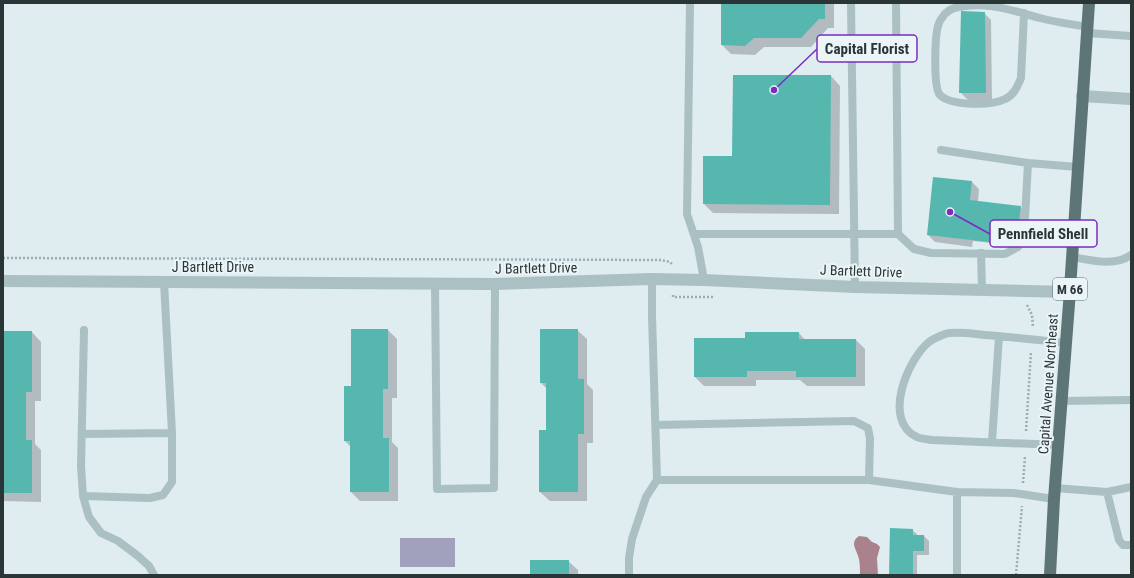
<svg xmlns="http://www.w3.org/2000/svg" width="1134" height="578" font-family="'Roboto Condensed',sans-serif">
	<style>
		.green { fill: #a1a1bd }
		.water { fill: #a9828d }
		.shadow { fill: #0003 }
		.building { fill: #56b7af }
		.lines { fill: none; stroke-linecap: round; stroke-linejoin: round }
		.path { stroke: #97afb2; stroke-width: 2.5; stroke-dasharray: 2 2; stroke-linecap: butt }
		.lane { stroke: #aac0c3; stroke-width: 8 }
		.street { stroke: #aac0c3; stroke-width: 12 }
		.primary { stroke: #5d7576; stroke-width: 12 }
		.labels { text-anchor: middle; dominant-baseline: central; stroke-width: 4; stroke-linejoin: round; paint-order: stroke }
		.shield { fill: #ebf5f8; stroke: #646f70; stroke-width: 1 }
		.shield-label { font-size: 13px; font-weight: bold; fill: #2a3636 }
		.street-label { font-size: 14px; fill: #2a3636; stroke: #ebf5f8 }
		.leader { fill: none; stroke: #7b2cbf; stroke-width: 1.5 }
		.callout-dot { fill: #7b2cbf; stroke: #ebf5f8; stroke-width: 1.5 }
		.callout { fill: #ebf5f8; stroke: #7b2cbf; stroke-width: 1.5 }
		.callout-label { font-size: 15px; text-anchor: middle; font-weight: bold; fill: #2a3636 }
	</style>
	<rect width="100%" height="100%" fill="#dfecf0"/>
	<path class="green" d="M 400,538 L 455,538 L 455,567 L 400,567 Z"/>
	<path class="water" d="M 859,536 L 867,537 L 872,542 L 877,544 L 880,547 L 877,558 L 878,575 L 860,575 C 860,570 860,564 859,559 C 857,549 849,543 859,536 Z"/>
	<path class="shadow" d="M 722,3 L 834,3 L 834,28 L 828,28 L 811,47 L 764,47 L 755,55 L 731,54 L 722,45 Z
		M 984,13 L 991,20 L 992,100 L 968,100 L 960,92 Z
		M 831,76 L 840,86 L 839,214 L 713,213 L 704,204 L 733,157 Z
		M 934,178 L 972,182 L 979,189 L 978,202 L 1020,207 L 1022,209 L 1018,246 L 973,241 L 972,247 L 935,242 L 928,235 Z
		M 352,330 L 388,330 L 397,339 L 397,398 L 392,398 L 392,442 L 398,448 L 398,501 L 360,501 L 351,492 L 351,447 L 345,441 L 352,387 Z
		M 541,330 L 577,330 L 587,339 L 587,384 L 593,390 L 593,443 L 587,443 L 587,501 L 550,501 L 540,492 L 547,432 L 547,389 L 541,383 Z
		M 3,332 L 32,332 L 41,342 L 41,401 L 35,401 L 35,444 L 41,450 L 41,502 L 3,501 Z
		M 799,333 L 805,340 L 856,340 L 865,349 L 865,386 L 807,386 L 800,380 L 756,380 L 756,386 L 704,386 L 695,377 L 746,339 Z
		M 912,530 L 917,534 L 917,536 L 924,536 L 929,541 L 929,555 L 917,555 L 917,575 L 890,575 Z
		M 568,561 L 578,570 L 578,575 L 531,575 Z"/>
	<path class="building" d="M 721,3 L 825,3 L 825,19 L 819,19 L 801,38 L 754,38 L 745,46 L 721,45 Z
		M 961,11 L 985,12 L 986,93 L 959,93 Z
		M 733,75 L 831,75 L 830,205 L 703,204 L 703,156 L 732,156 Z
		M 933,177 L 972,181 L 970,200 L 1021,206 L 1016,245 L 927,235 Z
		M 351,329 L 388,329 L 388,389 L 383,389 L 383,438 L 389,438 L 389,492 L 350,492 L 350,441 L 344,441 L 344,386 L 351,386 Z
		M 540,329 L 578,329 L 578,379 L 584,379 L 584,434 L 578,434 L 578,492 L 539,492 L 539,430 L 546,430 L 546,383 L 540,383 Z
		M 3,331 L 32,331 L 32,392 L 26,392 L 26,440 L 32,440 L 32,493 L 3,493 Z
		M 745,332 L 799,332 L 799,339 L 856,339 L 856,377 L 796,377 L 796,371 L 747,371 L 747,377 L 694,377 L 694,338 L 745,338 Z
		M 890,528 L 913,529 L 913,535 L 924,535 L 924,551 L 913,551 L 913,575 L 889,575 Z
		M 530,560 L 569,560 L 569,575 L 530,575 Z"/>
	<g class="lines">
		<path class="path" d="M 3,258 L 661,260 L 670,262 L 672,264
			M 673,295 L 673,297 L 714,297
			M 1027,305 L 1032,315 L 1033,327
			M 1026,431 L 1031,352
			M 1023,483 L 1025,456
			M 1016,575 L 1022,506"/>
		<path class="lane" d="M 690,3 L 687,214 L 698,247 L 704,280
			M 851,3 L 855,287
			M 1024,13 L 1021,78 C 1017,87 1014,95 1005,99 C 991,106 951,106 940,95 C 933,87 935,37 938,26 C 939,23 940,20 942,18 C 946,11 952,8 959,7 C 986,1 1014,11 1040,18 C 1055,22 1071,24 1087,27
			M 1087,33 L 1131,36
			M 941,150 L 1028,163
			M 694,234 L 898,234 L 896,3
			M 898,234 L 914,249 L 931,253 L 1005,254 L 1018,247 L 1024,237 L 1028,163 L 1078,167
			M 981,253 L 982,290
			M 1072,257 C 1091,260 1114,267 1131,255
			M 435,284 L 437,489 L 494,488 L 495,284
			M 84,330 L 81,466 L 83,496 L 89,517 L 101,533 L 118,541 L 138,556 L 149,566 L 154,575
			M 1062,401 L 1131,400
			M 656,425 L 854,421 L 868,428 L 870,439 L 869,480
			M 82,434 L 172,433 L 164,282
			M 992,442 L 999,336
			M 1059,445 L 932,440 C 928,439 921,439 917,437 C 882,421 907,360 929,342 C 933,339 940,336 945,334 C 955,331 974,334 985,335 C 1012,337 1039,340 1067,343
			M 657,480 L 869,480 L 957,492 L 1014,493 L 1054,499
			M 1055,488 L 1107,492 L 1131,487
			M 1107,492 L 1119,540 L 1123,545 L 1131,545
			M 83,496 L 150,498 L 163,495 L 172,482 L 172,433
			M 629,575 L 629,558 L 632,539 L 646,497 L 657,480 L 652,316 L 652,279
			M 957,575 L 957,492"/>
		<path class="street" d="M 1082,96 L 1131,99
			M 3,281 L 495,284 L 652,279 L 704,280 L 855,287 L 1070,292"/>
		<path class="primary" d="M 1050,575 L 1054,499 L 1069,304 L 1089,3"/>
	</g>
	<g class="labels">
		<rect class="shield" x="1053" y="278" width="34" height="22" rx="3"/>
		<g class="shield-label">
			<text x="1070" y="289">M 66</text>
		</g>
		<g class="street-label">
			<text x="213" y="267">J Bartlett Drive</text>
			<text transform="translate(536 268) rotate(-1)">J Bartlett Drive</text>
			<text transform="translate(861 271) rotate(2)">J Bartlett Drive</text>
			<text transform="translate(1048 384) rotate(-86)">Capital Avenue Northeast</text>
		</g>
	</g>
	<path class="leader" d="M774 90L817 49M950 212L990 234"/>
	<g class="callout-dot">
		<circle cx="774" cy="90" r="4"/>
		<circle cx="950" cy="212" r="4"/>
	</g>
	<g class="callout">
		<rect x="817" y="35" width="100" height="27" rx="4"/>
		<rect x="990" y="220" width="107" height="27" rx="4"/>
	</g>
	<g class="callout-label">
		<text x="867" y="54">Capital Florist</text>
		<text x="1043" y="239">Pennfield Shell</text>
	</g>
	<rect width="1134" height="578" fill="none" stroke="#2a3636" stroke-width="8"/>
</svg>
